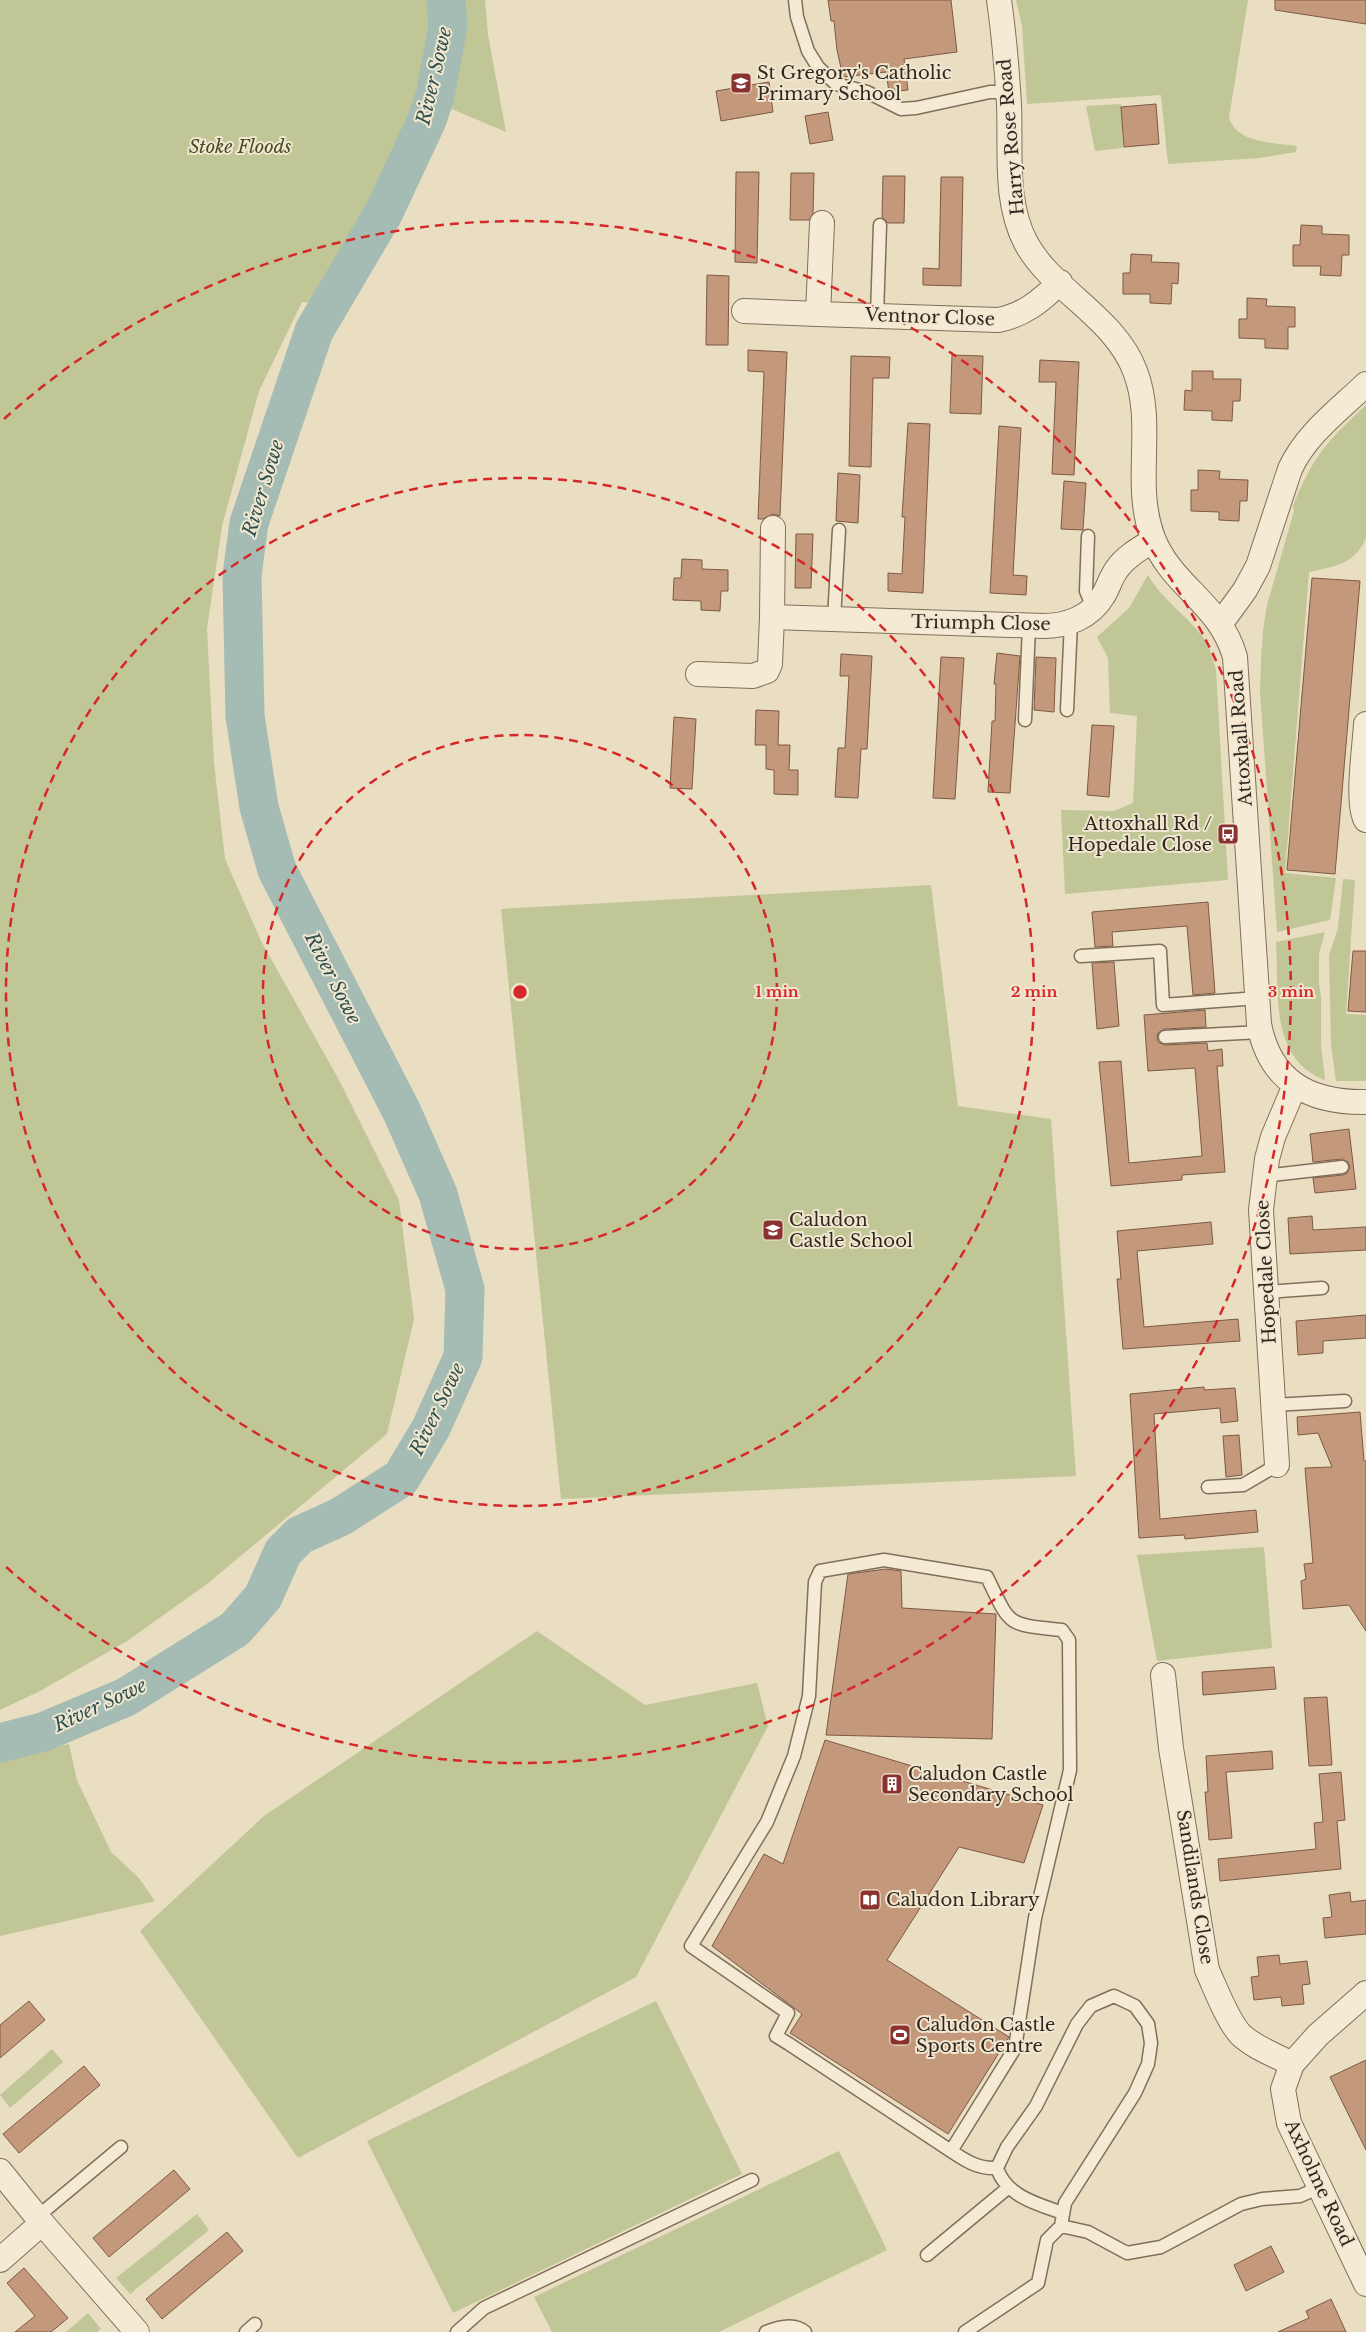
<svg xmlns="http://www.w3.org/2000/svg" width="1366" height="2332" font-family="'Libre Baskerville',serif">
	<style>
		.green { fill: #c1c697 }
		.lines { fill: none; stroke-linecap: round; stroke-linejoin: round }
		.river { stroke: #a4bcb4; stroke-width: 39 }
		.building { fill: #c4987b; stroke: #7d5a43 }
		.lane-casing { stroke: #816f5b; stroke-width: 15 }
		.street-casing { stroke: #816f5b; stroke-width: 26 }
		.lane { stroke: #f5ebd4; stroke-width: 12 }
		.street { stroke: #f5ebd4; stroke-width: 24 }
		.ring { fill: none; stroke: #d62828; stroke-width: 2.5; stroke-dasharray: 9 6 }
		.labels { text-anchor: middle; dominant-baseline: central; stroke-width: 4; stroke-linejoin: round; paint-order: stroke }
		.poi-label { font-size: 18px; fill: #32271e; stroke: #f1e7d0; text-anchor: start }
		.street-label { font-size: 18px; fill: #32271e; stroke: #f1e7d0 }
		.park-label { font-size: 18px; font-style: italic; fill: #434c26; stroke: #f1e7d0 }
		.water-label { font-size: 19px; font-style: italic; fill: #2e504e; stroke: #f1e7d0 }
		.centre { fill: #d62828; stroke: #f1e7d0; stroke-width: 2.5 }
		.ring-label { font-size: 15px; text-anchor: middle; font-weight: bold; fill: #d62828; stroke: #f1e7d0; stroke-width: 4; stroke-linejoin: round; paint-order: stroke }
	</style>
	<rect width="100%" height="100%" fill="#e9ddc2"/>
	<path class="green" d="M 0,0 L 485,0 L 488,35 L 506,132 L 447,107 L 420,92 L 415,117 L 391,180 L 320,303 L 302,302 L 259,391 L 222,526 L 207,629 L 214,763 L 225,859 L 261,941 L 339,1080 L 399,1200 L 414,1319 L 387,1434 L 207,1584 L 127,1641 L 42,1690 L 0,1710 Z
		M 1016,0 L 1248,0 L 1229,118 C 1238,144 1273,142 1297,146 L 1296,152 L 1259,158 L 1168,164 L 1161,95 L 1027,104 L 1022,26 Z
		M 1121,104 L 1123,148 L 1095,151 L 1086,106 Z
		M 1366,405 L 1366,537 C 1356,565 1334,566 1309,572 L 1285,873 L 1336,878 L 1330,920 L 1277,932 L 1260,693 L 1261,660 L 1263,630 L 1267,605 L 1294,511 L 1293,506 C 1313,456 1327,441 1366,405 Z
		M 1148,575 C 1162,600 1188,616 1205,640 C 1210,648 1213,660 1216,670 L 1228,880 L 1065,894 L 1061,810 L 1114,811 L 1133,803 L 1137,716 L 1110,713 L 1108,658 L 1097,637 L 1129,608 Z
		M 1343,879 L 1355,880 L 1346,1014 L 1366,1015 L 1366,1081 L 1336,1081 L 1331,1045 L 1329,955 L 1338,928 Z
		M 931,885 L 958,1106 L 1051,1119 L 1076,1476 L 561,1499 L 501,909 Z
		M 1325,932 L 1319,954 L 1319,983 L 1321,997 L 1321,1044 L 1325,1080 C 1269,1059 1279,992 1276,942 Z
		M 1264,1547 L 1272,1648 L 1157,1661 L 1137,1555 Z
		M 537,1631 L 645,1705 L 757,1683 L 768,1726 L 636,1977 L 298,2158 L 140,1931 L 264,1816 Z
		M 69,1744 L 77,1780 L 111,1852 L 139,1878 L 155,1901 L 0,1936 L 0,1760 Z
		M 656,2001 L 742,2174 L 453,2313 L 367,2141 Z
		M 52,2049 L 63,2062 L 10,2108 L 0,2095 Z
		M 839,2151 L 887,2250 L 719,2332 L 552,2332 L 534,2297 Z
		M 197,2214 L 209,2230 L 130,2294 L 116,2278 Z
		M 88,2313 L 101,2329 L 97,2332 L 66,2332 Z"/>
	<g class="lines">
		<path class="river" d="M 0,1743 L 43,1732 L 126,1697 L 235,1629 L 263,1597 L 283,1552 L 300,1535 L 340,1517 L 401,1478 L 431,1428 L 463,1357 L 465,1289 L 438,1194 L 402,1112 L 277,870 L 259,807 L 245,716 L 242,575 L 249,523 L 314,331 L 383,214 L 427,120 L 435,96 L 448,26 L 446,0"/>
	</g>
	<path class="building" d="M 828,0 L 951,0 L 957,52 L 904,59 L 908,90 L 889,92 L 886,72 L 843,77 L 837,50 L 834,21 L 831,21 Z
		M 1275,0 L 1366,0 L 1366,24 L 1275,10 Z
		M 769,82 L 773,112 L 721,121 L 716,91 Z
		M 1156,104 L 1159,144 L 1124,147 L 1121,107 Z
		M 828,112 L 833,140 L 810,144 L 805,116 Z
		M 736,172 L 759,172 L 757,263 L 735,262 Z
		M 791,173 L 814,173 L 813,214 L 809,220 L 790,220 Z
		M 883,176 L 905,176 L 904,223 L 888,223 L 882,217 Z
		M 941,177 L 963,177 L 961,286 L 923,285 L 923,268 L 939,269 Z
		M 1301,225 L 1322,226 L 1322,234 L 1349,235 L 1349,255 L 1342,255 L 1341,276 L 1320,275 L 1321,266 L 1293,266 L 1293,245 L 1300,245 Z
		M 1131,254 L 1152,255 L 1151,262 L 1179,263 L 1178,284 L 1172,283 L 1171,304 L 1150,303 L 1150,294 L 1123,294 L 1123,273 L 1130,273 Z
		M 707,275 L 729,276 L 728,345 L 706,345 Z
		M 1247,298 L 1267,299 L 1266,306 L 1295,307 L 1295,327 L 1288,327 L 1288,349 L 1265,348 L 1265,339 L 1239,338 L 1239,319 L 1247,319 Z
		M 748,350 L 787,352 L 780,516 L 773,514 L 763,519 L 758,519 L 764,372 L 748,371 Z
		M 952,355 L 983,356 L 981,414 L 950,413 Z
		M 851,356 L 890,357 L 889,378 L 873,378 L 871,467 L 849,466 Z
		M 1040,360 L 1079,362 L 1074,475 L 1052,474 L 1056,382 L 1039,382 Z
		M 1192,371 L 1213,371 L 1213,379 L 1241,379 L 1240,401 L 1233,401 L 1232,421 L 1212,420 L 1212,411 L 1184,410 L 1185,390 L 1192,391 Z
		M 908,423 L 930,424 L 923,593 L 888,591 L 888,573 L 902,574 L 905,517 L 902,517 Z
		M 999,426 L 1021,428 L 1013,575 L 1027,576 L 1026,595 L 990,593 Z
		M 1198,470 L 1220,471 L 1219,479 L 1248,480 L 1247,501 L 1240,501 L 1239,521 L 1219,520 L 1219,512 L 1191,511 L 1191,490 L 1198,490 Z
		M 838,473 L 860,475 L 858,523 L 836,521 Z
		M 1064,481 L 1086,483 L 1083,530 L 1061,529 Z
		M 796,534 L 813,534 L 811,588 L 795,588 Z
		M 682,559 L 702,560 L 702,569 L 728,570 L 728,591 L 721,591 L 720,611 L 701,610 L 701,601 L 673,600 L 674,578 L 681,578 Z
		M 1312,578 L 1360,581 L 1335,874 L 1287,870 Z
		M 997,653 L 1020,656 L 1010,793 L 988,792 L 992,721 L 995,721 L 996,684 L 994,684 Z
		M 841,654 L 872,656 L 867,749 L 861,749 L 858,798 L 835,797 L 838,748 L 845,748 L 849,676 L 840,676 Z
		M 941,657 L 964,658 L 955,799 L 933,798 Z
		M 1036,657 L 1056,658 L 1054,712 L 1034,710 Z
		M 756,710 L 779,711 L 778,745 L 790,745 L 789,770 L 798,770 L 798,795 L 774,794 L 774,770 L 766,769 L 766,745 L 755,745 Z
		M 674,717 L 696,719 L 692,789 L 670,788 Z
		M 1092,725 L 1114,726 L 1109,797 L 1087,795 Z
		M 1208,902 L 1215,993 L 1193,995 L 1187,926 L 1112,932 L 1113,946 L 1095,947 L 1092,912 Z
		M 1353,951 L 1366,951 L 1366,1012 L 1348,1011 Z
		M 1114,962 L 1119,1026 L 1097,1029 L 1092,963 Z
		M 1205,1010 L 1206,1027 L 1164,1029 L 1158,1033 L 1157,1038 L 1158,1042 L 1165,1045 L 1207,1043 L 1208,1051 L 1222,1049 L 1223,1066 L 1217,1066 L 1225,1172 L 1182,1175 L 1182,1180 L 1111,1186 L 1099,1062 L 1121,1061 L 1129,1163 L 1202,1156 L 1195,1068 L 1148,1071 L 1144,1015 Z
		M 1349,1129 L 1356,1189 L 1315,1193 L 1313,1178 L 1343,1175 L 1347,1173 L 1350,1167 L 1348,1162 L 1342,1159 L 1313,1162 L 1310,1134 Z
		M 1312,1216 L 1313,1230 L 1366,1227 L 1366,1250 L 1290,1254 L 1288,1218 Z
		M 1211,1222 L 1213,1244 L 1137,1251 L 1144,1327 L 1238,1319 L 1240,1341 L 1123,1349 L 1117,1279 L 1121,1279 L 1117,1231 Z
		M 1366,1315 L 1366,1338 L 1323,1341 L 1323,1353 L 1298,1355 L 1296,1321 Z
		M 1204,1387 L 1204,1390 L 1235,1388 L 1238,1421 L 1221,1423 L 1220,1408 L 1154,1414 L 1160,1519 L 1256,1510 L 1258,1532 L 1185,1539 L 1184,1535 L 1139,1538 L 1130,1394 Z
		M 1360,1412 L 1364,1461 L 1366,1461 L 1366,1631 L 1349,1605 L 1303,1609 L 1301,1581 L 1306,1579 L 1304,1564 L 1313,1563 L 1305,1468 L 1332,1467 L 1318,1433 L 1298,1435 L 1297,1417 Z
		M 1239,1435 L 1242,1475 L 1226,1477 L 1223,1436 Z
		M 886,1569 L 901,1571 L 902,1608 L 996,1614 L 992,1739 L 826,1735 L 848,1574 Z
		M 1274,1667 L 1276,1689 L 1203,1695 L 1202,1672 Z
		M 1327,1697 L 1332,1765 L 1309,1766 L 1304,1698 Z
		M 825,1740 L 1043,1805 L 1024,1863 L 959,1847 L 887,1960 L 1009,2037 L 948,2134 L 790,2033 L 802,2014 L 712,1946 L 764,1854 L 783,1864 Z
		M 1272,1751 L 1273,1769 L 1226,1772 L 1232,1838 L 1209,1840 L 1205,1792 L 1208,1792 L 1206,1756 Z
		M 1341,1772 L 1345,1820 L 1337,1821 L 1341,1869 L 1220,1881 L 1218,1859 L 1316,1849 L 1314,1823 L 1323,1822 L 1319,1774 Z
		M 1350,1892 L 1351,1902 L 1366,1900 L 1366,1934 L 1325,1938 L 1323,1918 L 1332,1917 L 1329,1895 Z
		M 1279,1955 L 1280,1964 L 1307,1961 L 1310,1984 L 1302,1985 L 1304,2004 L 1282,2006 L 1281,1997 L 1254,2000 L 1251,1977 L 1259,1976 L 1257,1957 Z
		M 29,2001 L 45,2020 L 0,2058 L 0,2025 Z
		M 1366,2060 L 1366,2150 L 1330,2077 Z
		M 84,2066 L 100,2085 L 19,2153 L 3,2134 Z
		M 174,2170 L 190,2189 L 109,2257 L 93,2238 Z
		M 227,2232 L 243,2251 L 162,2319 L 146,2299 Z
		M 1271,2246 L 1284,2272 L 1246,2291 L 1234,2265 Z
		M 24,2268 L 68,2318 L 51,2332 L 15,2332 L 35,2316 L 7,2283 Z
		M 1331,2299 L 1346,2332 L 1278,2332 L 1309,2318 L 1306,2311 Z"/>
	<g class="lines">
		<g class="lane-casing">
			<path id="lane" d="M 795,0 L 797,17 L 808,51 L 818,67 L 836,84 L 867,92 L 901,109 L 916,108 L 990,92 L 1008,92
				M 877,315 L 880,225
				M 1088,536 L 1086,591 L 1093,608
				M 834,619 L 839,530
				M 1067,710 L 1071,622
				M 1025,720 L 1029,626
				M 1081,956 L 1160,951 L 1163,1005 L 1258,998
				M 1165,1037 L 1261,1032
				M 1264,1176 L 1342,1167
				M 1265,1292 L 1322,1288
				M 1273,1405 L 1345,1401
				M 1208,1487 L 1243,1485 L 1277,1465
				M 951,2151 L 1015,2048 L 1035,1918 L 1070,1770 L 1069,1640 L 1062,1630 C 1006,1624 1011,1627 987,1577 L 884,1560 L 820,1571 L 815,1582 L 809,1696 L 794,1756 L 767,1822 L 691,1946 L 788,2013 L 776,2036 L 789,2044 L 951,2151 C 966,2161 978,2169 997,2168
				M 37,2217 L 121,2147
				M 1061,2226 L 1065,2203 L 1135,2093 L 1148,2064 L 1151,2043 L 1148,2024 L 1135,2006 L 1114,1996 L 1091,2006 L 1077,2024 L 1036,2106 L 1007,2147 L 997,2168 C 1006,2196 1037,2204 1063,2213
				M 927,2255 L 1009,2187
				M 246,2332 L 255,2324
				M 457,2332 L 484,2308 L 752,2180
				M 766,2332 C 778,2327 794,2322 805,2332
				M 965,2332 L 1038,2283 L 1047,2240 L 1061,2226 L 1088,2232 L 1127,2253 L 1161,2247 L 1241,2204 L 1262,2199 L 1300,2196 L 1320,2187"/>
		</g>
		<g class="street-casing">
			<path id="street" d="M 999,0 C 1004,35 1007,70 1009,105 C 1011,150 1004,202 1026,243 C 1051,290 1115,317 1135,371 C 1156,425 1132,484 1153,538 C 1172,587 1220,603 1235,657 L 1259,1024 C 1270,1082 1310,1103 1366,1102
				M 822,223 L 818,314 L 998,320 C 1024,315 1041,301 1060,282
				M 744,311 L 818,314
				M 773,528 L 772,617 L 1043,626 C 1066,626 1090,618 1103,596 C 1108,588 1111,577 1117,569 C 1126,556 1141,548 1154,540
				M 1221,623 L 1245,590 L 1258,566 L 1290,469 C 1306,434 1339,410 1366,384
				M 698,674 L 753,676 L 767,671 L 770,664 L 772,617
				M 1366,724 C 1365,745 1356,804 1366,820
				M 1277,1465 L 1261,1210 L 1267,1159 L 1273,1137 L 1295,1085
				M 1163,1675 L 1171,1748 L 1207,1970 C 1215,1987 1228,2022 1241,2035 C 1255,2048 1275,2055 1292,2064
				M 1366,1993 L 1318,2035 L 1292,2064 L 1283,2089 L 1289,2123 L 1366,2284
				M 0,2171 L 42,2223 L 137,2332
				M 0,2260 L 42,2223"/>
		</g>
		<use href="#lane" class="lane"/>
		<use href="#street" class="street"/>
	</g>
	<g class="ring">
		<circle cx="520" cy="992" r="257"/>
		<circle cx="520" cy="992" r="514"/>
		<path d="M4 419A771 771 0 1 1 4 1565"/>
	</g>
	<defs>
		<g id="school-square" transform="scale(1.125)"><rect x="-9" y="-9" width="18" height="18" rx="4" fill="#8a3132" stroke="#f1e7d0"/><path d="M0-5L7-2L0 1L-7-2ZM-4 1L0 2.5L4 1V4Q0 6-4 4Z" fill="#fff"/></g>
		<g id="bus-square" transform="scale(1.125)"><rect x="-9" y="-9" width="18" height="18" rx="4" fill="#8a3132" stroke="#f1e7d0"/><path d="M-5-6H5V4H4V6H2V4H-2V6H-4V4H-5ZM-3.5-4V0h7V-4ZM-3.5 1.2v1.5H-2V1.2ZM2 1.2v1.5H3.5V1.2Z" fill="#fff"/></g>
		<g id="building-square" transform="scale(1.125)"><rect x="-9" y="-9" width="18" height="18" rx="4" fill="#8a3132" stroke="#f1e7d0"/><path d="M-4-6H4V6H1V3H-1V6H-4ZM-2.5-4.3h1.7v1.8h-1.7ZM.8-4.3h1.7v1.8H.8ZM-2.5-1h1.7V.8h-1.7ZM.8-1h1.7V.8H.8Z" fill="#fff"/></g>
		<g id="library-square" transform="scale(1.125)"><rect x="-9" y="-9" width="18" height="18" rx="4" fill="#8a3132" stroke="#f1e7d0"/><path d="M-6-4Q-3-5.5-.7-3.5V5Q-3 3-6 4ZM6-4Q3-5.5 .7-3.5V5Q3 3 6 4Z" fill="#fff"/></g>
		<g id="stadium-square" transform="scale(1.125)"><rect x="-9" y="-9" width="18" height="18" rx="4" fill="#8a3132" stroke="#f1e7d0"/><path d="M0-5a6.5 5 0 1 0 0 10a6.5 5 0 1 0 0-10ZM-3.5-1.8h7v3.6h-7Z" fill="#fff"/></g>
	</defs>
	<g fill-rule="evenodd">
		<use href="#school-square" x="741" y="83"/>
		<use href="#bus-square" x="1228" y="834"/>
		<use href="#school-square" x="773" y="1230"/>
		<use href="#building-square" x="892" y="1784"/>
		<use href="#library-square" x="870" y="1900"/>
		<use href="#stadium-square" x="900" y="2035"/>
	</g>
	<g class="labels">
		<g class="poi-label">
			<text x="757" y="73">St Gregory's Catholic<tspan x="757" dy="21">Primary School</tspan></text>
			<text x="1212" y="824" text-anchor="end">Attoxhall Rd /<tspan x="1212" dy="21">Hopedale Close</tspan></text>
			<text x="789" y="1220">Caludon<tspan x="789" dy="21">Castle School</tspan></text>
			<text x="908" y="1774">Caludon Castle<tspan x="908" dy="21">Secondary School</tspan></text>
			<text x="886" y="1900">Caludon Library</text>
			<text x="916" y="2025">Caludon Castle<tspan x="916" dy="21">Sports Centre</tspan></text>
		</g>
		<g class="street-label">
			<text transform="translate(1011 137) rotate(-95)">Harry Rose Road</text>
			<text transform="translate(930 317) rotate(2)">Ventnor Close</text>
			<text transform="translate(981 623) rotate(1)">Triumph Close</text>
			<text transform="translate(1241 738) rotate(-94)">Attoxhall Road</text>
			<text transform="translate(1266 1272) rotate(-93)">Hopedale Close</text>
			<text transform="translate(1195 1887) rotate(81)">Sandilands Close</text>
			<text transform="translate(1319 2183) rotate(65)">Axholme Road</text>
		</g>
		<g class="park-label">
			<text x="240" y="147">Stoke Floods</text>
		</g>
		<g class="water-label">
			<text transform="translate(434 76) rotate(-77)">River Sowe</text>
			<text transform="translate(263 488) rotate(-73)">River Sowe</text>
			<text transform="translate(333 978) rotate(63)">River Sowe</text>
			<text transform="translate(437 1409) rotate(-64)">River Sowe</text>
			<text transform="translate(100 1705) rotate(-25)">River Sowe</text>
		</g>
	</g>
	<circle cx="520" cy="992" r="8" class="centre"/>
	<g class="ring-label">
		<text x="777" y="997">1 min</text>
		<text x="1034" y="997">2 min</text>
		<text x="1291" y="997">3 min</text>
	</g>
</svg>
